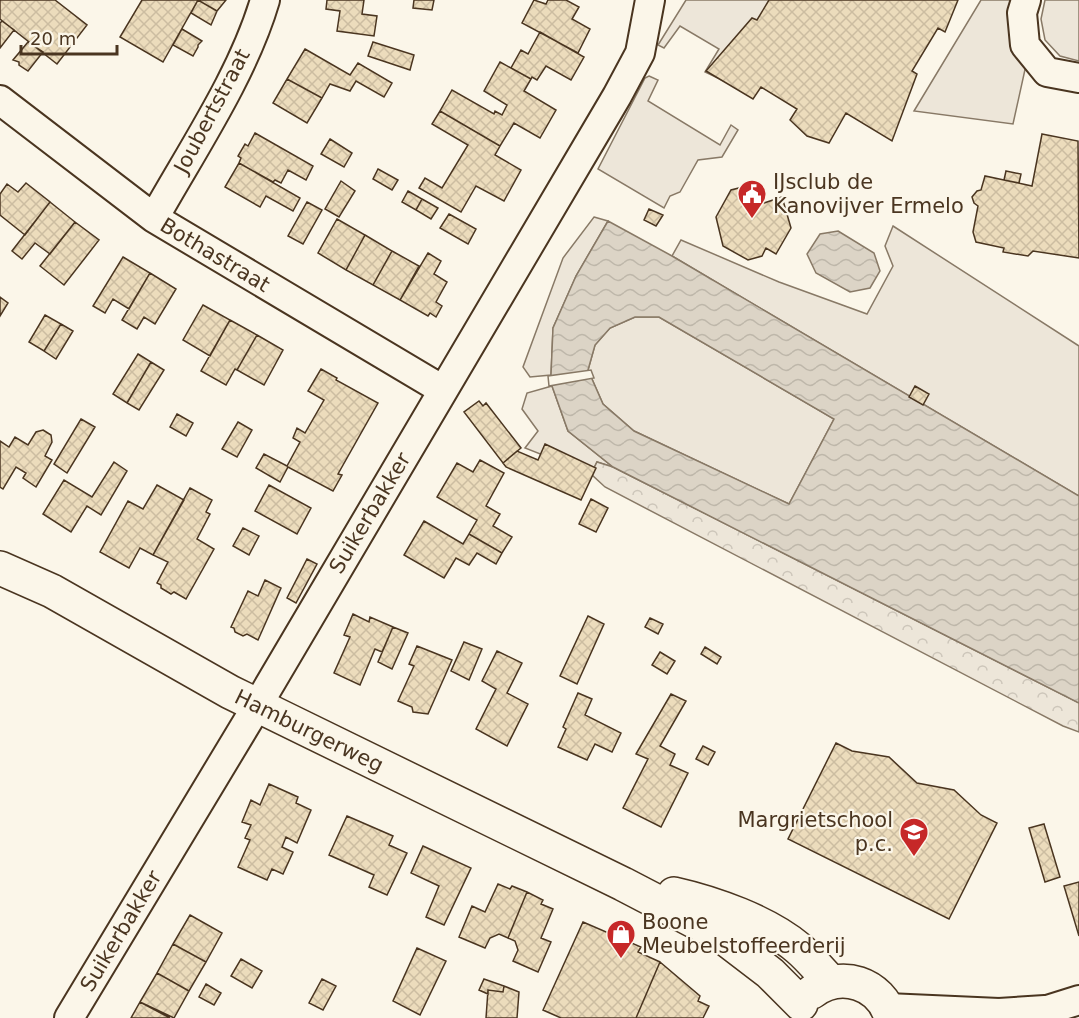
<svg xmlns="http://www.w3.org/2000/svg" width="1079" height="1018" font-family="'DejaVu Sans',sans-serif">
	<style>
		.green { fill: #ede6d9; stroke: #887966; stroke-width: 1.5 }
		.forest { fill: url(#forest-crowns); stroke: #887966; stroke-width: 1.5 }
		.water { fill: url(#water-waves); stroke: #887966; stroke-width: 1.5; fill-rule: evenodd }
		.pier { fill: #fbf6e9; stroke: #887966; stroke-width: 1.5 }
		.building { fill: url(#building-cross-hatch); stroke: #4a3520; stroke-width: 1.5 }
		.lines { fill: none; stroke-linecap: round; stroke-linejoin: round }
		.street-casing { stroke: #4a3520; stroke-width: 32 }
		.secondary-casing { stroke: #4a3520; stroke-width: 36 }
		.street { stroke: #fbf6e9; stroke-width: 28 }
		.secondary { stroke: #fbf6e9; stroke-width: 33 }
		.labels { text-anchor: middle; dominant-baseline: central; stroke-width: 4.5; stroke-linejoin: round; paint-order: stroke }
		.street-label { font-size: 21px; fill: #4a3520; stroke: #fbf6e9 }
		.poi-label { font-size: 21px; fill: #4a3520; stroke: #fbf6e9; text-anchor: start }
	</style>
	<defs>
		<pattern id="forest-crowns" width="20" height="18" patternUnits="userSpaceOnUse" patternTransform="scale(1.5)"><rect width="20" height="18" fill="#ede6d9"/><path d="M2 6a3 3 0 1 1 6 0M12 15a3 3 0 1 1 6 0" fill="none" stroke="#cdc6ba"/></pattern>
		<pattern id="water-waves" width="16" height="10" patternUnits="userSpaceOnUse" patternTransform="scale(1.5)"><rect width="16" height="10" fill="#dcd4c6"/><path d="M0 5q4-4 8 0t8 0" fill="none" stroke="#beb7aa"/></pattern>
		<pattern id="building-cross-hatch" width="8" height="8" patternUnits="userSpaceOnUse" patternTransform="scale(1.5)"><rect width="8" height="8" fill="#ecdcbc"/><path d="M0 0l8 8M0 8l8-8" fill="none" stroke="#ccbda1"/></pattern>
	</defs>
	<rect width="100%" height="100%" fill="#fbf6e9"/>
	<path class="green" d="M 686,0 L 771,0 L 724,81 L 705,72 L 719,49 L 680,26 L 664,48 L 658,45 Z
		M 981,0 L 1012,0 L 1026,65 L 1013,124 L 914,111 Z
		M 1045,0 L 1079,0 L 1079,61 L 1060,56 L 1045,40 L 1041,19 Z
		M 649,76 L 658,80 L 648,101 L 720,145 L 731,125 L 738,130 L 722,157 L 698,160 L 680,192 L 670,196 L 664,208 L 598,169 L 645,78 Z
		M 594,217 L 608,221 L 576,276 L 553,328 L 551,375 L 530,377 L 523,367 L 563,258 Z
		M 893,226 L 1079,346 L 1079,496 L 672,256 L 681,240 L 779,282 L 867,314 L 893,266 L 885,246 Z
		M 635,317 L 659,317 L 834,419 L 789,504 L 634,431 L 603,404 L 588,370 L 595,345 L 610,328 Z
		M 552,386 L 568,431 L 613,467 L 597,462 L 591,474 L 525,448 L 538,431 L 522,409 L 527,393 Z"/>
	<path class="forest" d="M 597,462 L 613,467 L 1079,703 L 1079,732 L 1063,726 L 605,487 L 591,474 Z"/>
	<path class="water" d="M 608,221 L 672,256 L 1079,496 L 1079,703 L 613,467 L 568,431 L 552,386 L 551,375 L 553,328 L 576,276 ZM 635,317 L 659,317 L 834,419 L 789,504 L 634,431 L 603,404 L 588,370 L 595,345 L 610,328 Z
		M 838,231 L 874,253 L 880,271 L 870,288 L 850,292 L 816,273 L 807,254 L 820,234 Z"/>
	<path class="pier" d="M 591,370 L 594,378 L 549,386 L 548,376 Z"/>
	<path class="building" d="M 0,0 L 55,0 L 87,25 L 57,64 L 0,19 Z
		M 142,0 L 198,0 L 163,62 L 120,37 Z
		M 198,0 L 226,0 L 217,11 Z
		M 198,0 L 217,11 L 211,25 L 191,13 Z
		M 327,0 L 364,0 L 362,14 L 377,16 L 374,36 L 337,31 L 340,11 L 326,9 Z
		M 414,0 L 434,0 L 432,10 L 413,8 Z
		M 534,0 L 546,4 L 548,0 L 566,0 L 579,7 L 572,19 L 590,29 L 578,53 L 522,23 Z
		M 769,0 L 958,0 L 945,32 L 938,28 L 912,71 L 917,74 L 892,141 L 846,113 L 829,143 L 807,136 L 790,120 L 797,109 L 761,87 L 753,99 L 706,71 L 752,18 L 757,20 Z
		M 2,21 L 14,30 L 0,48 L 0,23 Z
		M 182,29 L 202,41 L 198,45 L 198,47 L 193,56 L 173,45 Z
		M 540,32 L 584,57 L 571,80 L 546,66 L 537,80 L 532,77 L 531,79 L 511,68 L 521,50 L 528,54 Z
		M 28,42 L 43,52 L 28,71 L 19,65 L 19,62 L 13,60 Z
		M 373,42 L 414,55 L 410,70 L 368,56 Z
		M 305,49 L 350,75 L 358,63 L 392,83 L 384,97 L 356,81 L 350,91 L 330,84 L 322,98 L 287,79 Z
		M 500,62 L 531,79 L 524,91 L 556,110 L 540,138 L 514,123 L 500,146 L 440,111 L 452,90 L 494,114 L 495,111 L 502,115 L 507,105 L 484,91 Z
		M 287,79 L 322,98 L 307,123 L 273,103 Z
		M 440,111 L 500,146 L 495,155 L 521,170 L 504,201 L 476,186 L 461,212 L 419,188 L 425,178 L 442,188 L 468,145 L 432,124 Z
		M 255,133 L 313,166 L 306,180 L 288,170 L 281,183 L 275,180 L 273,182 L 239,163 L 241,158 L 238,156 L 245,144 L 248,146 Z
		M 1042,134 L 1078,141 L 1079,258 L 1033,251 L 1028,256 L 1003,252 L 1004,248 L 976,242 L 973,232 L 978,206 L 974,203 L 972,197 L 977,191 L 981,190 L 985,176 L 1032,186 Z
		M 330,139 L 352,153 L 344,167 L 321,154 Z
		M 239,163 L 300,198 L 293,211 L 266,196 L 260,207 L 225,187 Z
		M 378,169 L 398,180 L 392,190 L 373,179 Z
		M 1006,171 L 1021,174 L 1019,183 L 1004,180 Z
		M 341,181 L 355,191 L 339,217 L 325,209 Z
		M 26,183 L 50,202 L 25,235 L 0,215 L 0,194 L 7,184 L 18,192 Z
		M 759,183 L 764,203 L 782,197 L 791,228 L 776,254 L 766,248 L 762,256 L 748,260 L 723,246 L 716,217 L 731,190 Z
		M 408,191 L 422,199 L 416,210 L 402,202 Z
		M 422,199 L 438,208 L 431,219 L 416,210 Z
		M 50,202 L 75,222 L 50,254 L 35,243 L 22,259 L 12,251 Z
		M 307,202 L 322,210 L 303,244 L 288,236 Z
		M 649,209 L 663,215 L 656,226 L 644,220 Z
		M 449,214 L 476,229 L 468,244 L 440,228 Z
		M 337,219 L 365,235 L 346,270 L 318,253 Z
		M 75,222 L 99,240 L 64,285 L 40,266 Z
		M 365,235 L 392,251 L 373,285 L 346,270 Z
		M 392,251 L 419,266 L 400,300 L 373,285 Z
		M 428,253 L 441,261 L 434,274 L 447,282 L 436,302 L 442,306 L 436,317 L 430,313 L 428,316 L 400,300 Z
		M 123,257 L 150,273 L 129,309 L 113,299 L 105,313 L 93,306 Z
		M 150,273 L 176,289 L 155,324 L 144,317 L 137,329 L 122,320 Z
		M 0,297 L 8,303 L 0,316 Z
		M 203,305 L 230,320 L 210,356 L 183,340 Z
		M 45,315 L 61,324 L 44,351 L 29,342 Z
		M 230,320 L 257,335 L 237,370 L 235,369 L 226,385 L 201,371 Z
		M 61,324 L 73,331 L 56,359 L 44,351 Z
		M 257,335 L 283,350 L 264,385 L 237,370 Z
		M 138,354 L 151,362 L 127,403 L 113,394 Z
		M 151,362 L 164,370 L 139,410 L 127,403 Z
		M 321,369 L 337,378 L 336,380 L 378,403 L 338,474 L 342,475 L 333,491 L 288,467 L 280,482 L 256,468 L 264,454 L 287,466 L 300,442 L 293,438 L 297,428 L 305,433 L 324,400 L 308,391 Z
		M 915,386 L 929,394 L 923,405 L 909,397 Z
		M 479,401 L 483,406 L 486,403 L 521,448 L 503,463 L 464,412 Z
		M 177,414 L 193,423 L 186,436 L 170,427 Z
		M 81,419 L 95,427 L 67,473 L 54,464 Z
		M 238,422 L 252,430 L 237,457 L 222,449 Z
		M 43,430 L 51,435 L 52,442 L 45,456 L 52,460 L 36,487 L 23,478 L 26,473 L 16,467 L 3,489 L 0,487 L 0,441 L 9,447 L 15,437 L 28,445 L 36,432 Z
		M 545,444 L 596,468 L 581,500 L 506,467 L 503,463 L 517,451 L 538,460 Z
		M 480,460 L 504,473 L 486,506 L 500,514 L 493,526 L 512,537 L 502,553 L 469,534 L 477,520 L 437,497 L 457,463 L 473,472 Z
		M 114,462 L 127,471 L 101,515 L 87,506 L 71,532 L 43,514 L 64,480 L 92,497 Z
		M 157,485 L 184,500 L 153,555 L 140,548 L 129,568 L 100,552 L 128,501 L 143,509 Z
		M 269,485 L 311,508 L 297,534 L 255,511 Z
		M 190,488 L 212,500 L 206,512 L 210,514 L 197,539 L 214,549 L 186,599 L 174,592 L 171,594 L 161,588 L 161,585 L 157,583 L 168,562 L 153,555 Z
		M 591,499 L 608,508 L 596,532 L 579,524 Z
		M 424,521 L 463,544 L 469,534 L 502,553 L 496,564 L 477,553 L 469,565 L 456,558 L 444,578 L 404,555 Z
		M 243,528 L 259,536 L 249,555 L 233,546 Z
		M 307,559 L 317,564 L 296,603 L 287,598 Z
		M 265,580 L 281,588 L 258,640 L 247,634 L 243,636 L 235,632 L 234,628 L 231,627 L 248,591 L 258,596 Z
		M 353,614 L 369,622 L 370,617 L 393,627 L 382,652 L 375,649 L 360,685 L 334,673 L 350,637 L 344,635 Z
		M 588,616 L 604,624 L 577,684 L 560,676 Z
		M 650,618 L 663,624 L 658,634 L 645,627 Z
		M 393,627 L 408,633 L 392,669 L 378,662 Z
		M 464,642 L 482,649 L 469,680 L 451,671 Z
		M 417,646 L 452,660 L 428,714 L 413,712 L 412,707 L 398,701 L 414,666 L 409,664 Z
		M 705,647 L 721,657 L 717,664 L 701,654 Z
		M 497,651 L 522,663 L 507,693 L 528,704 L 507,746 L 476,729 L 496,689 L 482,681 Z
		M 660,652 L 675,661 L 667,674 L 652,665 Z
		M 578,693 L 592,699 L 585,715 L 621,733 L 612,752 L 595,744 L 587,760 L 558,747 L 566,729 L 563,727 Z
		M 671,694 L 686,701 L 660,746 L 675,754 L 670,765 L 688,773 L 661,827 L 623,808 L 648,759 L 636,754 Z
		M 836,743 L 852,751 L 889,757 L 917,783 L 954,790 L 981,815 L 997,823 L 949,919 L 788,839 Z
		M 703,746 L 715,752 L 708,765 L 696,759 Z
		M 269,784 L 298,797 L 296,803 L 311,810 L 297,843 L 286,837 L 282,847 L 293,852 L 283,874 L 272,869 L 267,880 L 238,867 L 250,840 L 245,838 L 251,825 L 242,822 L 251,800 L 260,805 Z
		M 347,816 L 393,836 L 389,845 L 407,853 L 387,895 L 369,887 L 374,875 L 329,855 Z
		M 1044,824 L 1060,877 L 1045,882 L 1029,828 Z
		M 423,846 L 471,868 L 444,925 L 426,917 L 439,886 L 411,873 Z
		M 1079,882 L 1079,936 L 1064,886 Z
		M 498,884 L 510,889 L 512,886 L 527,892 L 508,938 L 499,934 L 490,938 L 485,948 L 459,937 L 472,906 L 485,912 Z
		M 527,892 L 543,900 L 541,904 L 553,909 L 541,938 L 551,942 L 538,972 L 513,961 L 518,950 L 515,941 L 508,938 Z
		M 190,915 L 222,933 L 206,962 L 173,944 Z
		M 583,922 L 641,947 L 638,952 L 660,962 L 636,1018 L 561,1018 L 543,1010 Z
		M 173,944 L 206,962 L 189,991 L 157,973 Z
		M 417,948 L 446,961 L 420,1015 L 393,1001 Z
		M 241,959 L 262,971 L 252,988 L 231,976 Z
		M 660,962 L 700,996 L 698,1001 L 709,1006 L 703,1018 L 636,1018 Z
		M 157,973 L 189,991 L 174,1018 L 140,1002 Z
		M 322,979 L 336,986 L 323,1010 L 309,1003 Z
		M 484,979 L 504,986 L 503,992 L 488,990 L 488,994 L 479,990 Z
		M 206,984 L 221,993 L 214,1005 L 199,997 Z
		M 504,986 L 519,992 L 517,1018 L 486,1018 L 488,990 L 503,992 Z
		M 140,1002 L 170,1018 L 131,1018 Z"/>
	<g class="lines">
		<g class="street-casing">
			<path id="street" d="M 1026,0 L 1022,13 L 1025,45 L 1047,72 L 1079,78
				M 0,100 L 154,218 L 443,390
				M 154,218 C 192,150 243,75 265,0
				M 887,1008 L 999,1013 L 1045,1010
				M 1028,1016 L 1079,1000
				M 69,1018 L 257,706 L 617,96 L 640,53 L 650,0"/>
		</g>
		<g class="secondary-casing">
			<path id="secondary" d="M 0,568 L 52,591 L 230,692 L 623,884 L 719,934 L 770,973 L 801,1004
				M 674,894 C 714,903 767,922 798,948 C 810,958 820,971 831,982
				M 812,992 C 841,970 881,983 891,1018"/>
		</g>
		<use href="#street" class="street"/>
		<use href="#secondary" class="secondary"/>
	</g>
	<defs>
		<g id="civic-pin" transform="scale(1.5)"><path d="M0 17L-7.5 6A9.5 9.5 0 1 1 7.5 6Z" fill="#c62828" stroke="#fbf6e9"/><path d="M-.6-6.5H3V-4.5H.6V-3L4-1V1h2V6H-6V1h2V-1L-.6-3ZM-1.2 2.5V6h2.4V2.5Z" fill="#fff"/></g>
		<g id="school-pin" transform="scale(1.5)"><path d="M0 17L-7.5 6A9.5 9.5 0 1 1 7.5 6Z" fill="#c62828" stroke="#fbf6e9"/><path d="M0-5L7-2L0 1L-7-2ZM-4 1L0 2.5L4 1V4Q0 6-4 4Z" fill="#fff"/></g>
		<g id="shop-pin" transform="scale(1.5)"><path d="M0 17L-7.5 6A9.5 9.5 0 1 1 7.5 6Z" fill="#c62828" stroke="#fbf6e9"/><path d="M-5-2.5h2.3a2.7 3.5 0 0 1 5.4 0H5L5.5 6h-11ZM-1.5-2.5h3a1.5 2.3 0 0 0-3 0Z" fill="#fff"/></g>
	</defs>
	<g fill-rule="evenodd">
		<use href="#civic-pin" x="752" y="194"/>
		<use href="#school-pin" x="914" y="832"/>
		<use href="#shop-pin" x="621" y="934"/>
	</g>
	<g class="labels">
		<g class="street-label">
			<text transform="translate(212 111) rotate(-62)">Joubertstraat</text>
			<text transform="translate(215 255) rotate(31)">Bothastraat</text>
			<text transform="translate(370 513) rotate(-59)">Suikerbakker</text>
			<text transform="translate(309 731) rotate(26)">Hamburgerweg</text>
			<text transform="translate(121 931) rotate(-59)">Suikerbakker</text>
		</g>
		<g class="poi-label">
			<text x="773" y="182">IJsclub de<tspan x="773" dy="24">Kanovijver Ermelo</tspan></text>
			<text x="893" y="820" text-anchor="end">Margrietschool<tspan x="893" dy="24">p.c.</tspan></text>
			<text x="642" y="922">Boone<tspan x="642" dy="24">Meubelstoffeerderij</tspan></text>
		</g>
	</g>
	<path d="M21 45v9h96v-9" fill="none" stroke="#4a3520" stroke-width="3"/>
	<text x="30" y="45" font-size="18" fill="#4a3520" stroke="#fbf6e9" stroke-width="4.5" paint-order="stroke">20 m</text>
</svg>
